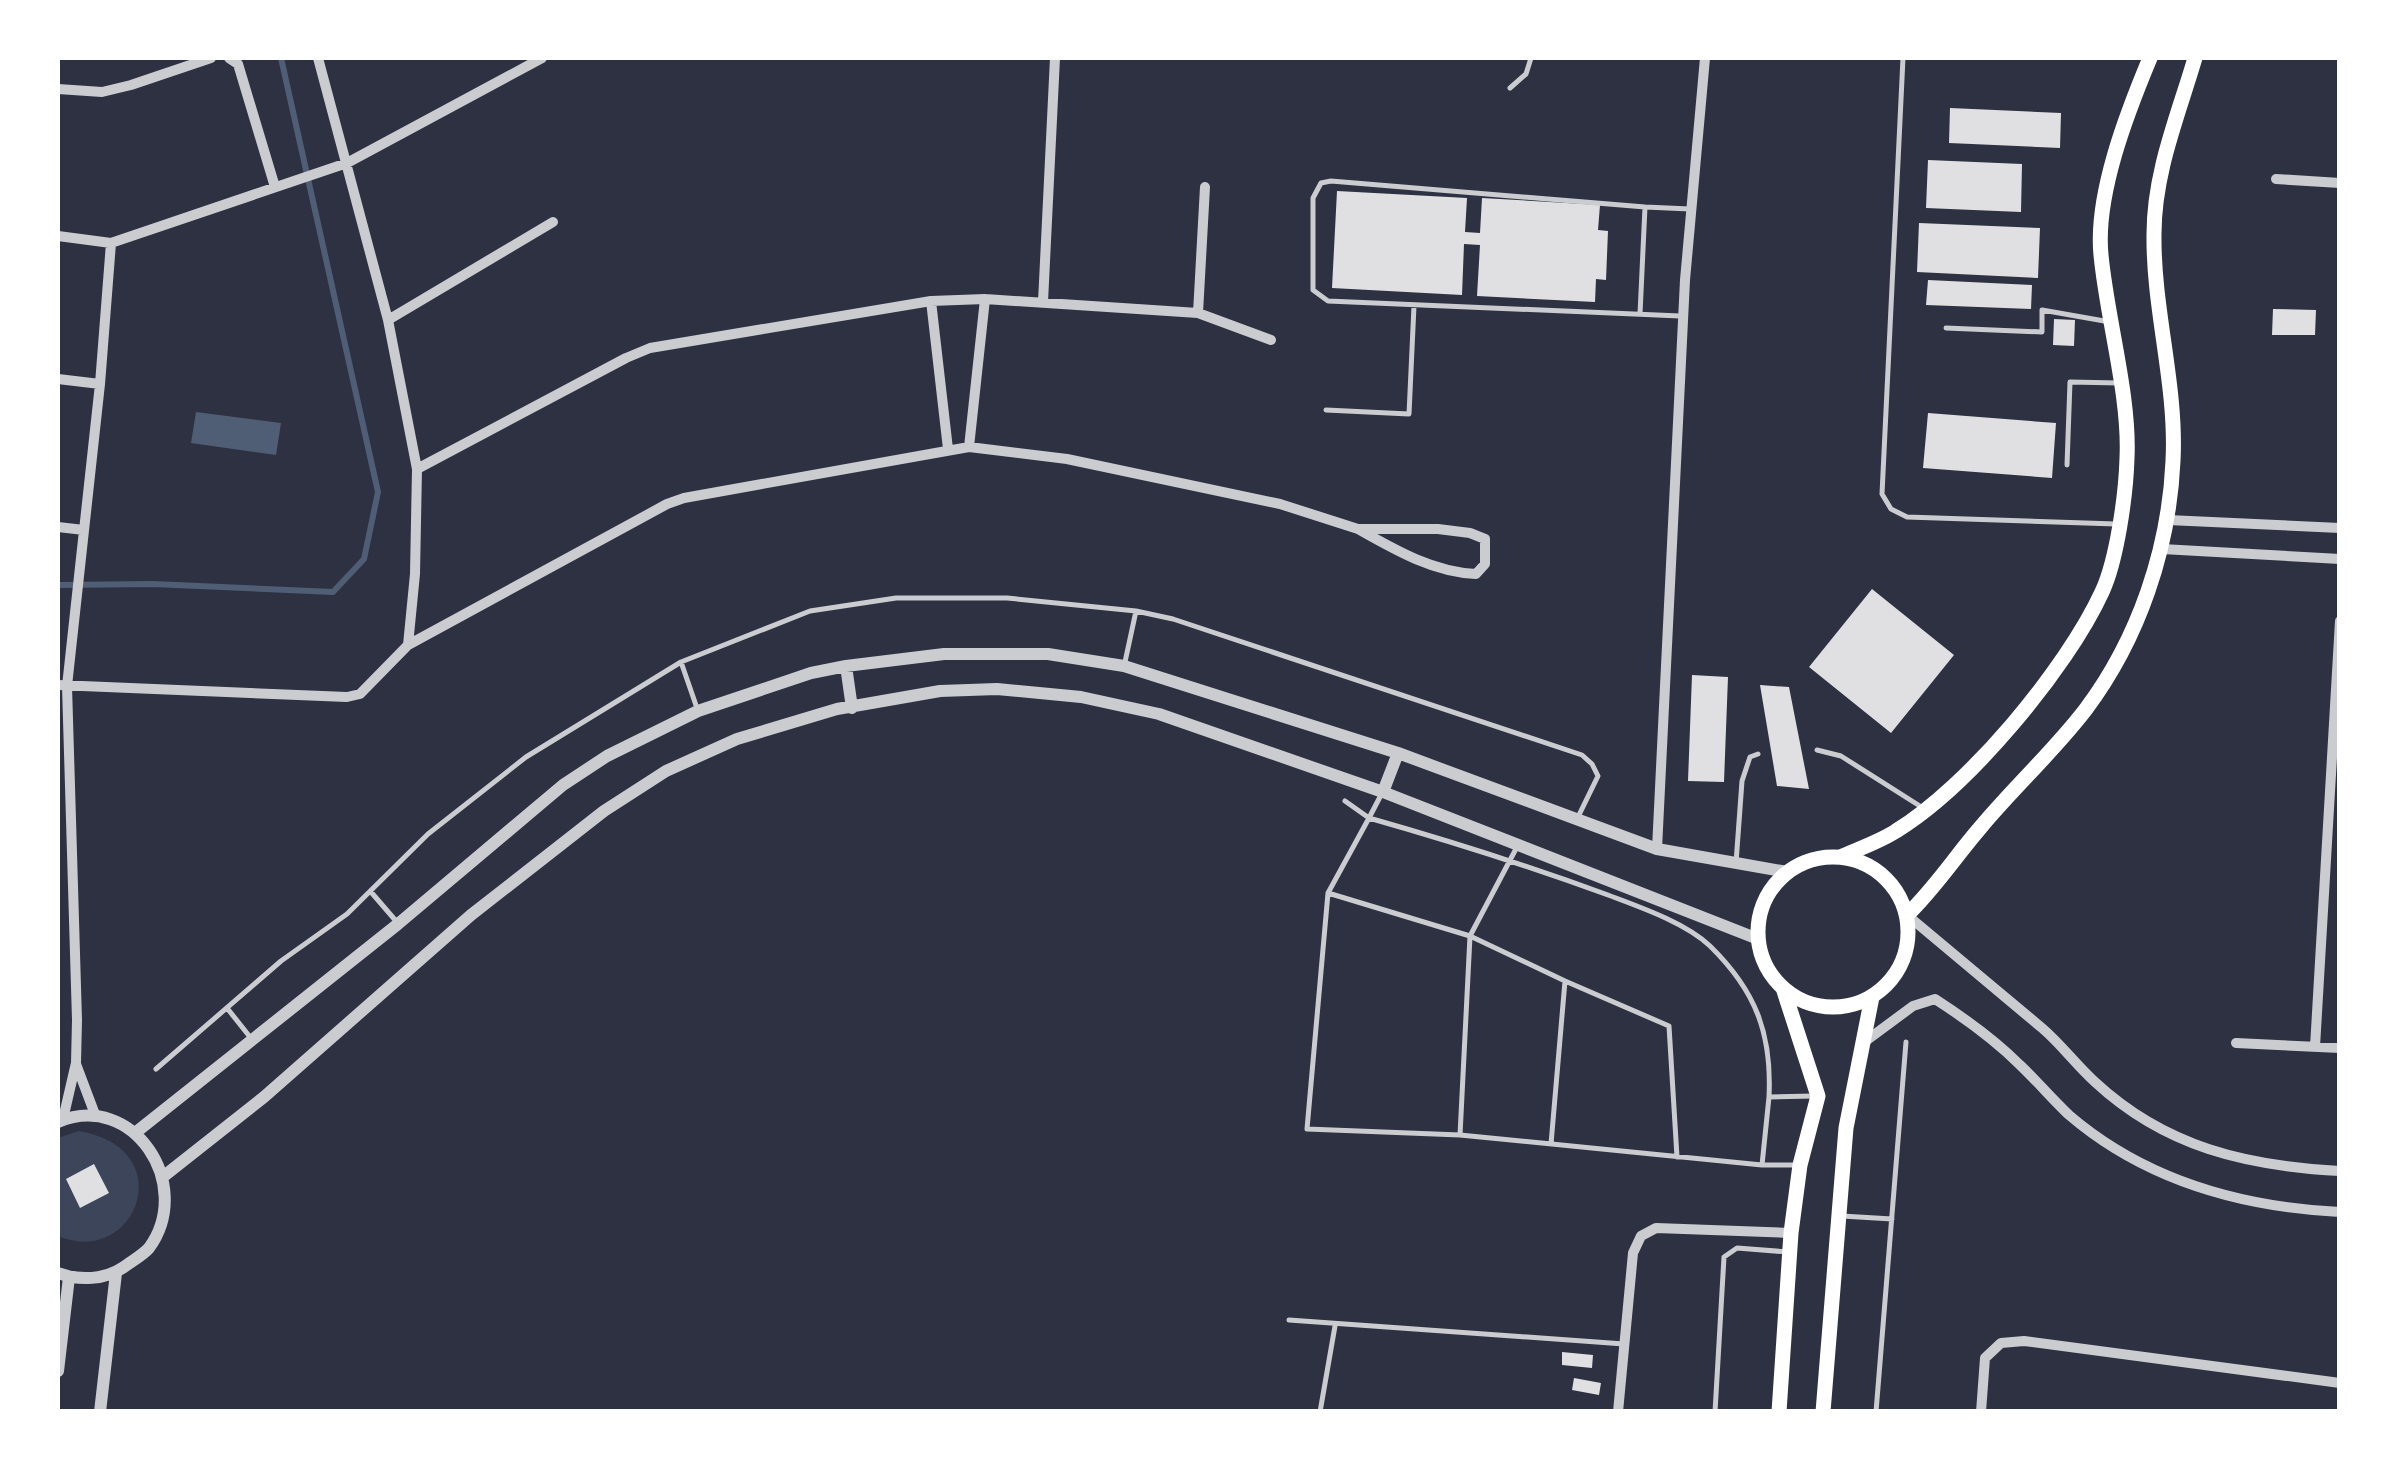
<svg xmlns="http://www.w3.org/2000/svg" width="2397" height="1469" font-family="Karla,sans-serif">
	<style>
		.green { fill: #3c4559 }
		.water { fill: #4f5d75 }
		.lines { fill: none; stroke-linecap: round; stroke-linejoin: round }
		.stream { stroke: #4f5d75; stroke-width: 6 }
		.building { fill: #e0e0e3 }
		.service { stroke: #caccd0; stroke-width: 5 }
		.minor { stroke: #caccd0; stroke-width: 10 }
		.tertiary { stroke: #caccd0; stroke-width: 12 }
		.primary { stroke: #fff; stroke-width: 15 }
	</style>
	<rect width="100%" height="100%" fill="#2d3142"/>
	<path class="green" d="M 79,1131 C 183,1149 135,1269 58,1236 L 58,1138 Z"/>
	<path class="water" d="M 196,412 L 281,423 L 276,455 L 191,443 Z"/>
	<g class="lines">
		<path class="stream" d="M 58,585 L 153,584 L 333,592 L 364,559 L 378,492 L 281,58"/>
	</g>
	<path class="building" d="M 1950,108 L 2061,113 L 2060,148 L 1949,143 Z
		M 1928,160 L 2022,164 L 2021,212 L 1926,208 Z
		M 1337,191 L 1467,198 L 1465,232 L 1480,233 L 1482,198 L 1600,205 L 1598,230 L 1608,231 L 1606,280 L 1596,279 L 1595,302 L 1477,296 L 1480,245 L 1464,244 L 1462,295 L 1332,288 Z
		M 1919,223 L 2040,228 L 2038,278 L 1917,272 Z
		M 1928,280 L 2032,285 L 2031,309 L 1926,305 Z
		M 2273,309 L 2316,310 L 2315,335 L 2272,335 Z
		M 2054,319 L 2075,320 L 2074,346 L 2053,345 Z
		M 1928,413 L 2056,423 L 2052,478 L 1923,468 Z
		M 1872,589 L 1954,655 L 1891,733 L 1809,667 Z
		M 1692,675 L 1728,677 L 1724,782 L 1688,781 Z
		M 1760,685 L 1789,687 L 1809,789 L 1777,786 Z
		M 94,1164 L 109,1193 L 80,1208 L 66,1179 Z
		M 1562,1352 L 1593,1355 L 1592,1368 L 1562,1365 Z
		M 1574,1378 L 1601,1383 L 1599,1395 L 1572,1390 Z"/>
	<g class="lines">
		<path class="service" d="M 1903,58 L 1882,494 L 1891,509 L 1907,517 L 2116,524
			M 1510,88 L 1526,74 L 1531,58
			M 1645,207 L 1331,181 L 1321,183 L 1313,198 L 1313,290 L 1328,301 L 1680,316
			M 1640,314 L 1645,207 L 1690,209
			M 1946,328 L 2042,332 L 2042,310 L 2110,322
			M 1326,410 L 1409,414 L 1414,306
			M 2067,465 L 2070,382 L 2119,383
			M 681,662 L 698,711
			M 1125,662 L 1136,611
			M 1817,750 L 1841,756 L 1923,808
			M 1381,795 L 1369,818 C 1450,841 1529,866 1608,895 C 1640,907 1686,923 1710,946 C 1756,991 1772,1034 1769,1097 L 1813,1096
			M 1345,801 L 1369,818 L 1328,893 L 1307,1129 L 1460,1135 L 1762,1165 L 1796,1165
			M 1736,863 L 1742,781 L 1750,757 L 1758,754
			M 371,892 L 396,921
			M 1328,893 L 1470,936 L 1565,981 L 1551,1144
			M 1565,981 L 1669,1026 L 1677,1157
			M 227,1008 L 250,1037
			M 156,1069 L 281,961 L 347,914 L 428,834 L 526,757 L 681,662 L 810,611 L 896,598 L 1007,598 L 1136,611 L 1173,619 L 1582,755 L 1592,764 L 1598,776 L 1578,817
			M 1460,1135 L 1470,936 L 1518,845
			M 1762,1165 L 1769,1097
			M 1842,1216 L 1892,1219
			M 1289,1320 L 1624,1344
			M 1320,1412 L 1335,1326
			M 1715,1412 L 1724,1257 L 1737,1248 L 1788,1252
			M 1876,1412 L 1906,1042"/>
		<path class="minor" d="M 229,58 L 238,64 L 275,187
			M 318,58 L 388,320 L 417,469 L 415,574 L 408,645
			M 58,89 L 102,92 L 131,85 L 211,58
			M 2276,179 L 2340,183
			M 58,236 L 111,243 L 347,163 L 542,58
			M 931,301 L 948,449
			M 1043,302 L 1055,58
			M 1198,313 L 1205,187
			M 388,320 L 553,222
			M 58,379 L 100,384
			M 969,447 L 985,299
			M 417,469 L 626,358 L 650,348 L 931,301 L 985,299 L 1198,313 L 1271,340
			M 2168,520 L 2340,528
			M 58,527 L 84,530
			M 2162,549 L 2340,559
			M 58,685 L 347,697 L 360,694 L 408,645 L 667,504 L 684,498 L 969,447 L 1067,459 L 1280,504 L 1358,529 L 1438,529 L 1470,533 L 1485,539 L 1485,564 L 1476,574 C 1433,572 1395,550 1358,529
			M 1657,849 L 1685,280 L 1705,58
			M 1907,915 C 1952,953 1997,990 2042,1028 C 2061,1044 2076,1065 2095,1082 C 2165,1147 2246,1166 2340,1171
			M 1863,1043 L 1913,1006 L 1935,999 C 1966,1019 1994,1039 2020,1065 C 2037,1081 2052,1099 2069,1115 C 2146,1181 2240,1207 2340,1212
			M 2236,1043 L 2340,1048
			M 2315,1047 L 2340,621
			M 76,1064 L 96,1117
			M 63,1119 L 76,1063 L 77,1020 L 67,686 L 100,384 L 111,243
			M 1618,1412 L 1633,1253 L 1641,1236 L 1656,1228 L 1791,1233
			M 1981,1412 L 1985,1358 L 2001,1343 L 2024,1341 L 2340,1383"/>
		<path class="tertiary" d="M 846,666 L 852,708
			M 1383,792 L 1398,753
			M 58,1122 C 133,1090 195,1185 149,1248 C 143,1255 132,1261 124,1267 C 105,1280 79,1281 58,1273
			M 135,1133 L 398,924 L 563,785 L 607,756 L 698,711 L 811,673 L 846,666 L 944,654 L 1048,654 L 1124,666 L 1398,753 L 1657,849 L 1787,872
			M 164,1176 L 264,1097 L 471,915 L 604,811 L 666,771 L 737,739 L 837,709 L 940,691 L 997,689 L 1081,697 L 1159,714 L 1383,792 L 1758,939
			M 58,1371 L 69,1277
			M 100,1412 L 116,1273"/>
		<path class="primary" d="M1758 932a75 75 0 1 1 150 0a75 75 0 1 1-150 0Z
			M 1840,857 C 1858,849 1879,842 1896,831 C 1968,787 2066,670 2102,592 C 2117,560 2126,494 2127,458 C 2130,396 2107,319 2101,255 C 2095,195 2127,113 2150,58
			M 1907,915 C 1935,888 1955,857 1980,828 C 2014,787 2054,751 2086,709 C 2139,638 2169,549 2173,461 C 2177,385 2153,310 2154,234 C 2154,172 2178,116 2195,58
			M 1779,1412 L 1791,1233 L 1800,1165 L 1818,1096 L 1783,988
			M 1823,1412 L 1846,1128 L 1872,997"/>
	</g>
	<rect width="2397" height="1469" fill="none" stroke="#ffffff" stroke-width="120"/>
</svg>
